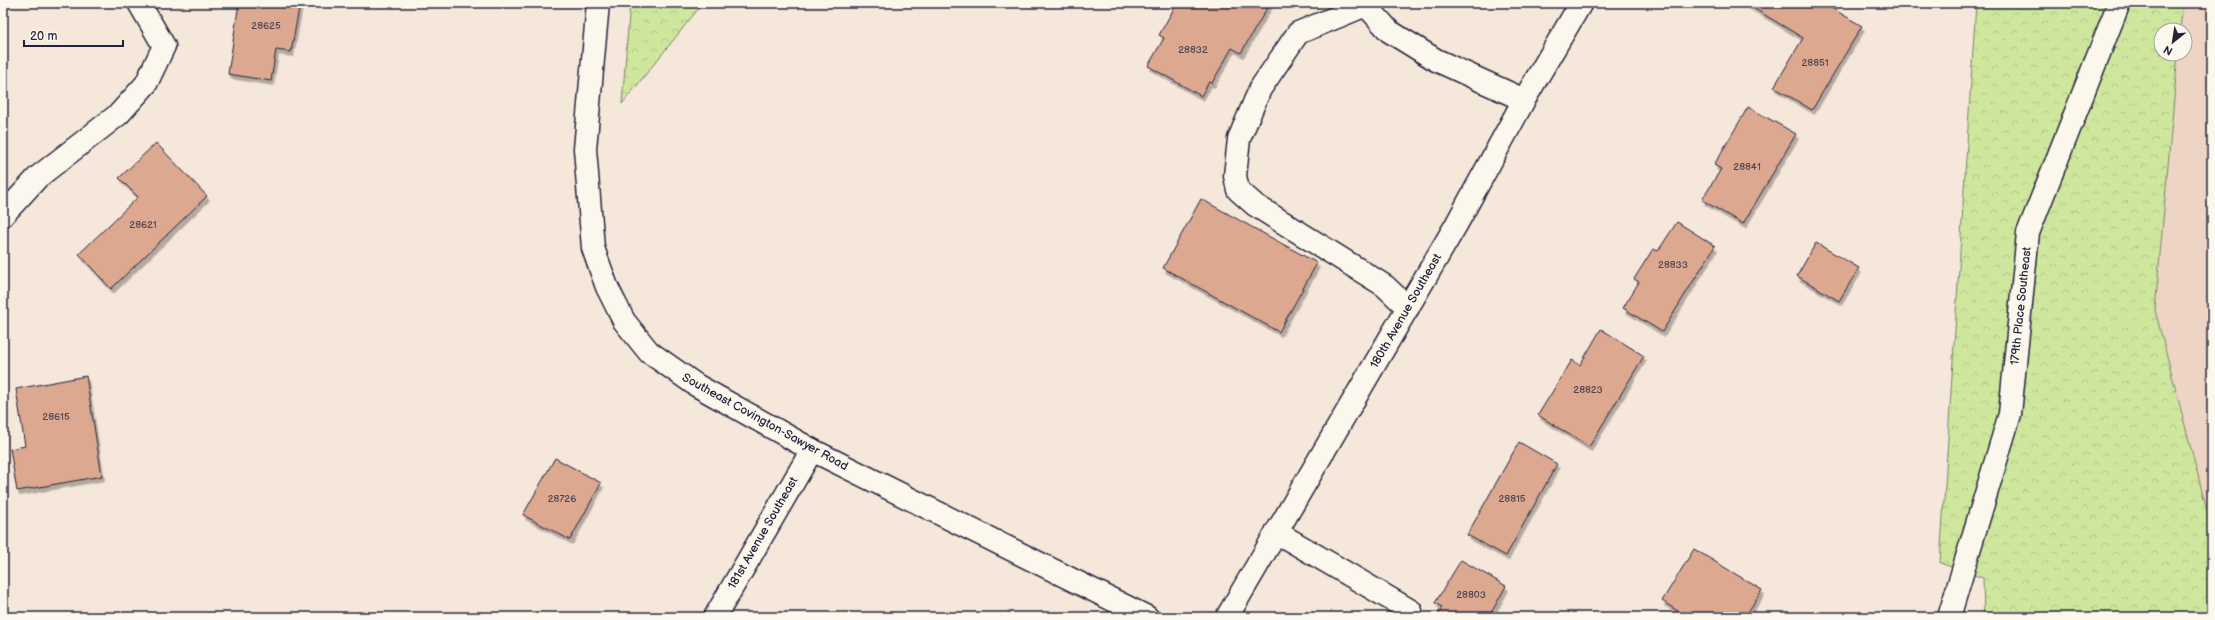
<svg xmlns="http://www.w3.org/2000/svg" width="2215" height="620" font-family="'Balsamiq Sans',sans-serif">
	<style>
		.built { fill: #eed4c4 }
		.forest { fill: url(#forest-crowns); stroke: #78846c }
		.building { fill: #dca890; stroke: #22223b; filter: url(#shadow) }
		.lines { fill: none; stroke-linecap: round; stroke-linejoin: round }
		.minor-casing { stroke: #22223b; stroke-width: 25 }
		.minor { stroke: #fbf7ec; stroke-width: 22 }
		.labels { text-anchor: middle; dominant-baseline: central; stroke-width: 3; stroke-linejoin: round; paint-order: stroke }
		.number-label { font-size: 10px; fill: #504450 }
		.street-label { font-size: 12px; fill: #22223b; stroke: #fbf7ec }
	</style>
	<defs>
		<pattern id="forest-crowns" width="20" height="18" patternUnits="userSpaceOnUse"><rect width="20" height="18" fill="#cee79d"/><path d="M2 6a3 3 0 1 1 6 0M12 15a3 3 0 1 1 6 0" fill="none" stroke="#b1c688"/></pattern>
		<filter id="shadow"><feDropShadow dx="2.5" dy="4.5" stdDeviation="0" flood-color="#0004"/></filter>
	</defs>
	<rect width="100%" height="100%" fill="#f5e7da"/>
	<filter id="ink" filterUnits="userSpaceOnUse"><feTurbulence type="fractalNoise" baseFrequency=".025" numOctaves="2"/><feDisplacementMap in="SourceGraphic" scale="8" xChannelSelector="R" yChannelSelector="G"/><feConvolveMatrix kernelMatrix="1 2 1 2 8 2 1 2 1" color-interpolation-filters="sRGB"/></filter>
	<g filter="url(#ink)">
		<path class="built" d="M 2183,3 L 2212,3 L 2212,529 L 2155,310 L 2178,54 L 2185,54 L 2185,30 L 2180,30 Z"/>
		<path class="forest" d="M 630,3 L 703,3 L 622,104 Z
			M 1976,3 L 2183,3 L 2180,30 L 2161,30 L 2161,54 L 2178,54 L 2155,310 L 2212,529 L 2212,617 L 1984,617 L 1983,578 L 1940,563 Z"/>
		<path class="building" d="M 239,3 L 300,3 L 291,52 L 276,50 L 271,81 L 228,74 Z
			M 1177,3 L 1270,3 L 1241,53 L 1232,48 L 1212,83 L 1209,82 L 1201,96 L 1148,66 L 1164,38 L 1159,35 Z
			M 1745,3 L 1823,3 L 1862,26 L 1812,110 L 1774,87 L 1803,38 Z
			M 1748,107 L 1796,134 L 1743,224 L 1702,200 L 1721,169 L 1714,165 Z
			M 156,143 L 207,196 L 111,289 L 79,254 L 138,197 L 119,178 Z
			M 1201,199 L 1317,263 L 1279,332 L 1163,268 Z
			M 1677,222 L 1715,246 L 1662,332 L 1623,308 L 1639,282 L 1634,279 L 1653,249 L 1658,251 Z
			M 1816,243 L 1859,268 L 1839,301 L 1797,276 Z
			M 1601,329 L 1644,356 L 1589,447 L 1538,415 L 1572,360 L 1580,365 Z
			M 86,376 L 102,476 L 17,491 L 10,449 L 25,446 L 16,389 Z
			M 1519,442 L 1557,464 L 1506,556 L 1467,535 Z
			M 555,458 L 601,483 L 570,540 L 523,515 Z
			M 1694,549 L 1762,590 L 1745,617 L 1687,617 L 1662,601 Z
			M 1461,560 L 1506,586 L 1490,615 L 1493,617 L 1437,617 L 1442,607 L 1435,603 Z"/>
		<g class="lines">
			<g class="minor-casing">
				<path id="minor" d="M 598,3 L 585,149 L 593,248 L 607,287 L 624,321 L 649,352 L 696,385 L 812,450 L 1147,617
					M 1367,3 L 1366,5 L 1389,31 L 1436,60 L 1524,100
					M 1366,5 L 1298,33 L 1260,89 L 1239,139 L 1235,176 L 1238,190 L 1255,205 L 1385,286 L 1408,308
					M 3,215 L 38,177 L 119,114 L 146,84 L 164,46 L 139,3
					M 1276,532 L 1411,611
					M 715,617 L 812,450
					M 1227,617 L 1456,225 L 1524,100 L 1581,3
					M 1949,617 L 2010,414 L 2028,233 L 2119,3"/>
			</g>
			<use href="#minor" class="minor"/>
		</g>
	</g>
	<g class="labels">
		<g class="number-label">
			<text x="266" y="26">28625</text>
			<text x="1193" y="50">28832</text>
			<text x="1815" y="63">28851</text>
			<text x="1747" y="167">28841</text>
			<text x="143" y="225">28621</text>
			<text x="1673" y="265">28833</text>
			<text x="1588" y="390">28823</text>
			<text x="56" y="417">28615</text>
			<text x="562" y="499">28726</text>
			<text x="1512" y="499">28815</text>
			<text x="1471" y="595">28803</text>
		</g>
		<g class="street-label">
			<text transform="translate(2021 306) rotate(-84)">179th Place Southeast</text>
			<text transform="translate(1406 311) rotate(-60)">180th Avenue Southeast</text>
			<text transform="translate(765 422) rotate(29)">Southeast Covington-Sawyer Road</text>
			<text transform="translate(763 533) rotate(-60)">181st Avenue Southeast</text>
		</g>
	</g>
	<rect width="2215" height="620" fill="none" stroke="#fbf7ec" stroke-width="16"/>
	<rect x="8" y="8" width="2199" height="604" fill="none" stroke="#22223b" stroke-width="1.5" filter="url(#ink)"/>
	<g transform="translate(2173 42) rotate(210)"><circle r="19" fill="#fbf7ec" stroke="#a4a2a5"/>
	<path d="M0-3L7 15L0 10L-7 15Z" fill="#22223b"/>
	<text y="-6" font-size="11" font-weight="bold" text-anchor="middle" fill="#22223b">N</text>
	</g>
	<path d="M24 40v6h99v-6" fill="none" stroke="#22223b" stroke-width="2"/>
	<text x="30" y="40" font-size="12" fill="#22223b" stroke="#fbf7ec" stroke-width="3" paint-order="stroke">20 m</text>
</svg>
